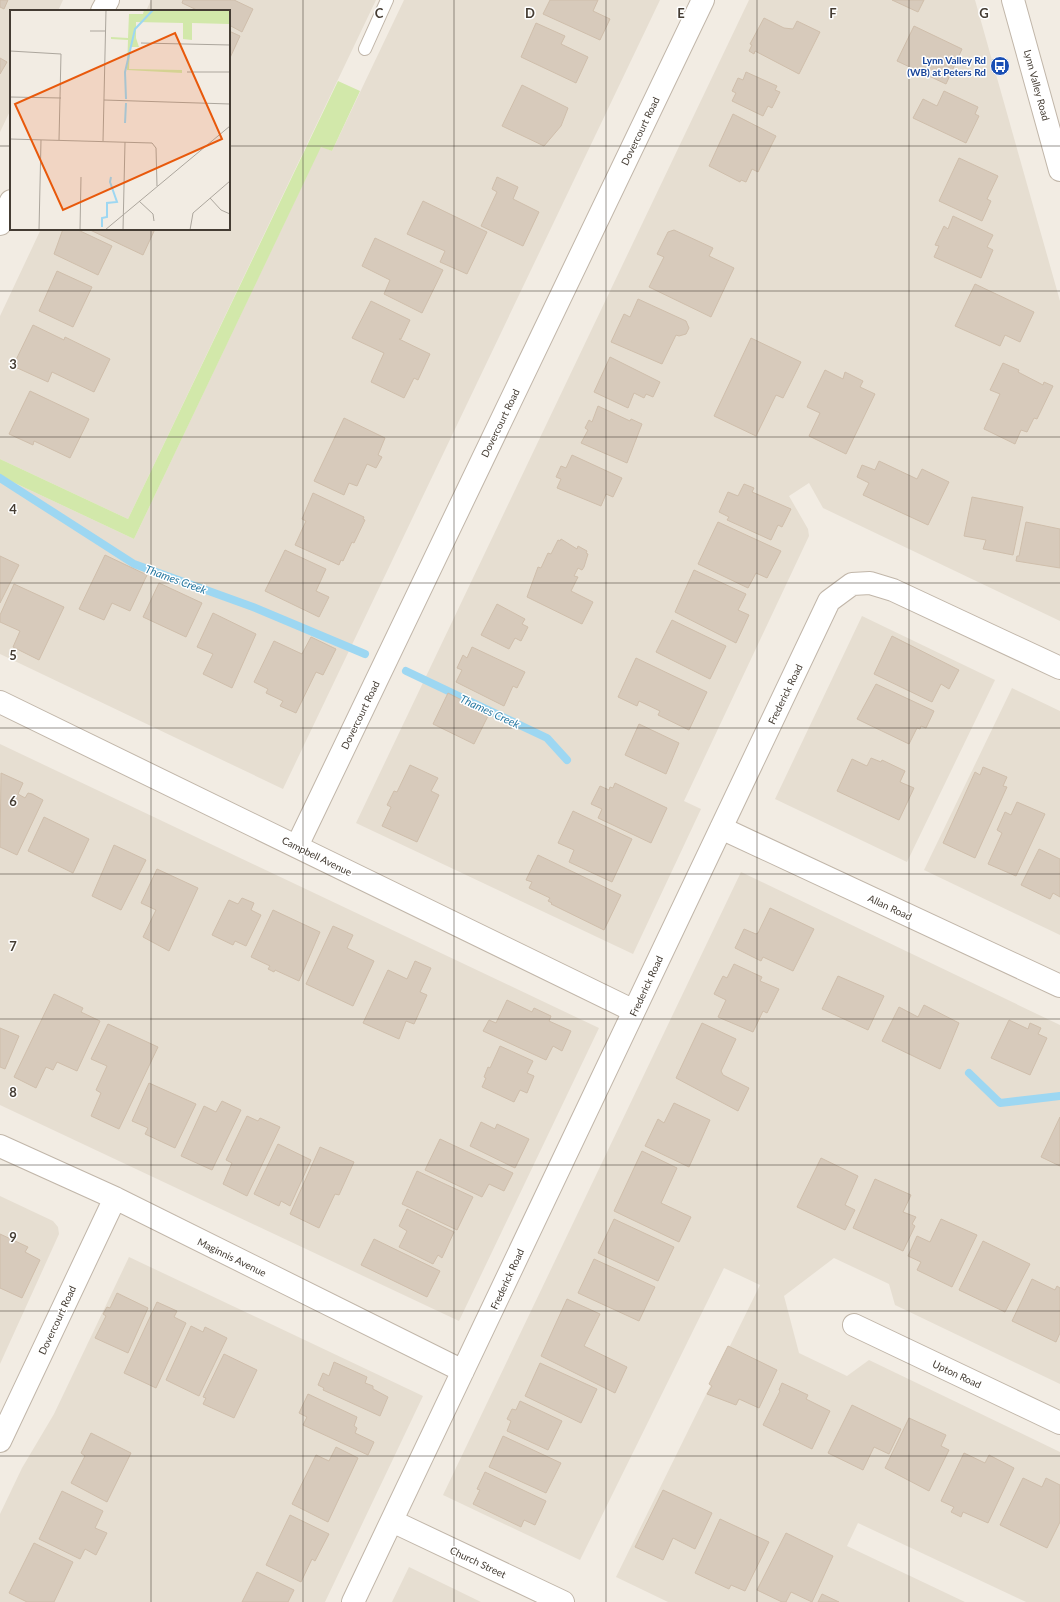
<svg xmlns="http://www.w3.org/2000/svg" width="1060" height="1602" font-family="Lato,sans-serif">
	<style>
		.residential { fill: #e6ded1 }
		.green { fill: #d2e8aa }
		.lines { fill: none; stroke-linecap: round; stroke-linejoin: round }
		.stream { stroke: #9dd7f2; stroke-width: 8 }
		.building { fill: #d7cabb; stroke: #cfbeab }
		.service-casing { stroke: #c1b6a9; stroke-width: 14 }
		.minor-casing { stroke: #c1b6a9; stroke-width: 24 }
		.tertiary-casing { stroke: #c1b6a9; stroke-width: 24 }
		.service { stroke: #fff; stroke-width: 12 }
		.minor { stroke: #fff; stroke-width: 22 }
		.tertiary { stroke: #fff; stroke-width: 22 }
		.grid { fill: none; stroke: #443c33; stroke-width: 1; stroke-opacity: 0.55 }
		.labels { text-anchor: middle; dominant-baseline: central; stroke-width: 3; stroke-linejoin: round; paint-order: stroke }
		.transit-label { font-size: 10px; font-weight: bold; fill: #164399; stroke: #fff; text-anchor: end }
		.street-label { font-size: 10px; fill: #443c33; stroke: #fff }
		.water-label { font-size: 11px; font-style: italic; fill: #2879a2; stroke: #fff }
		.inset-river { fill: none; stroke: #9dd7f2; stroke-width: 2 }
		.inset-road { fill: none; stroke: #aca69d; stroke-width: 1 }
		.view { fill: #e8590c; fill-opacity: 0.15; stroke: #e8590c; stroke-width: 2 }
		.inset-edge { fill: none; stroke: #443c33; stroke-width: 2 }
		.grid-label { font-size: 13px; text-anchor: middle; font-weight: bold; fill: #443c33; stroke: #fff; stroke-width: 3; stroke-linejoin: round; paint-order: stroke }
	</style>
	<rect width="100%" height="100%" fill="#f2ece3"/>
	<path class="residential" d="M 0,0 L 63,0 L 58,11 L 11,11 L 11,109 L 0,132 Z
		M 151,0 L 376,0 L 128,519 L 0,459 L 0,316 L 41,229 L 229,229 L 229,11 L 146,11 Z
		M 404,0 L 660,0 L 283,789 L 0,654 L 0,476 L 134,539 L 321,146 L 332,151 Z
		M 749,0 L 975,0 L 1060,301 L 1060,621 L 823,508 L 809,483 L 789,496 L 808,529 L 809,536 L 684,801 L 701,809 L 633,954 L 356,823 Z
		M 862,616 L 995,680 L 907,862 L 775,799 Z
		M 1012,688 L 1060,711 L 1060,935 L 924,870 Z
		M 0,744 L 599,1028 L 459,1321 L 0,1105 Z
		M 741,872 L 1060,1025 L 1060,1384 L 895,1305 L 889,1284 L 834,1258 L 784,1296 L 799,1353 L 847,1376 L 869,1360 L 1060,1452 L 1060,1602 L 1026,1602 L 858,1523 L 847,1546 L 965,1602 L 668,1602 L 616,1577 L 760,1285 L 724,1268 L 580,1560 L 443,1495 Z
		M 0,1196 L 53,1221 L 58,1227 L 59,1234 L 0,1364 Z
		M 129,1257 L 423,1396 L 325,1602 L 0,1602 L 0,1514 L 22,1468 L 54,1414 Z
		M 409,1567 L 481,1602 L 392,1602 Z"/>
	<path class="green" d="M 338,81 L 360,91 L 332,151 L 321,147 L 134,539 L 0,476 L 0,459 L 128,519 Z"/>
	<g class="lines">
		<path class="stream" d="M 0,478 L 134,564 L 253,607 L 365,654
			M 406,671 L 547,738 L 567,760
			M 969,1073 L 1000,1103 L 1060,1096"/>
	</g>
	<path class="building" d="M 0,0 L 8,0 L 4,9 L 0,7 Z
		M 183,0 L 234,0 L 253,9 L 242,32 L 229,25 L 229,11 L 199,11 L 182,3 Z
		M 550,0 L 598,0 L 593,11 L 610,19 L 600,40 L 543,14 Z
		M 892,0 L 924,0 L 918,12 Z
		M 764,18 L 784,28 L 793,29 L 797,21 L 820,32 L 799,74 L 755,51 L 754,54 L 749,51 L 752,45 L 750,44 Z
		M 536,23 L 565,36 L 561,44 L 588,57 L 576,83 L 521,57 Z
		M 914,26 L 962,49 L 946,84 L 897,61 Z
		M 229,31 L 240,36 L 229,60 Z
		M 0,58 L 7,62 L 0,74 Z
		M 746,72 L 777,86 L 775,90 L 780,92 L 772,108 L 768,106 L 763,116 L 732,101 L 736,93 L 732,91 L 738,78 L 743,80 Z
		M 522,85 L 568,108 L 561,126 L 544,146 L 502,126 Z
		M 944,91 L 978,107 L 975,114 L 979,116 L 966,143 L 913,118 L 923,99 L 937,106 Z
		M 733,114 L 776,136 L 758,172 L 752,169 L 746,182 L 741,180 L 740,182 L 709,166 Z
		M 959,158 L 998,176 L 987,199 L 991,201 L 982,221 L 939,201 Z
		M 497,177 L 518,187 L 513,199 L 539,212 L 523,246 L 481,226 L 497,192 L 492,189 Z
		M 423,201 L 487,232 L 467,274 L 440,262 L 445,251 L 407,234 Z
		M 953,216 L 993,235 L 987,247 L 993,250 L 981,278 L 934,257 L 939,246 L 935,245 L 944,226 L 948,229 Z
		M 63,229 L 76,229 L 112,246 L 98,275 L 54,254 Z
		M 88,229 L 155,229 L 143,255 Z
		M 674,230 L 713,248 L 709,256 L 734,268 L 711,317 L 649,287 L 664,257 L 657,254 L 668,232 Z
		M 375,238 L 443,270 L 422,313 L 384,294 L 390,280 L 362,266 Z
		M 57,271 L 92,287 L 73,327 L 39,311 Z
		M 975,284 L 1034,312 L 1020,342 L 1005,335 L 1000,346 L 955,326 Z
		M 638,299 L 686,321 L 689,328 L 686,334 L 679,336 L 676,335 L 662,364 L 611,342 L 624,314 L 630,317 Z
		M 371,301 L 410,320 L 401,339 L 399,339 L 430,354 L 418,380 L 414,378 L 404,398 L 371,382 L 384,353 L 352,338 Z
		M 33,325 L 64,340 L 65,337 L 110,359 L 94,392 L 52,372 L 48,382 L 13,366 Z
		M 751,338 L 801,362 L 783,398 L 776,395 L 756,436 L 714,416 Z
		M 610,357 L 660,382 L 653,397 L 646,394 L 644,398 L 634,393 L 628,408 L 594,392 Z
		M 1003,363 L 1019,370 L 1018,372 L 1043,385 L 1044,382 L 1053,386 L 1037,419 L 1034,418 L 1027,432 L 1021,430 L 1015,444 L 984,429 L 1000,394 L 990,390 Z
		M 825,370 L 843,379 L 845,372 L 863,381 L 860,387 L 875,394 L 846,454 L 809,436 L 820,413 L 807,407 Z
		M 30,391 L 89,419 L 70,458 L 34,441 L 33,445 L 9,434 Z
		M 598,406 L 630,421 L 631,419 L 642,424 L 627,463 L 581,443 L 588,430 L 585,428 L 589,420 L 592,422 Z
		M 344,418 L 385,438 L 378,455 L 382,457 L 376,468 L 367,464 L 357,486 L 349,483 L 344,495 L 314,481 Z
		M 572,455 L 622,478 L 613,497 L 606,494 L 601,506 L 557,488 L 561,479 L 556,477 L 561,466 L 566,468 Z
		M 879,461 L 917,479 L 922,469 L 949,482 L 928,525 L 863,495 L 869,483 L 857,477 L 862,465 L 875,470 Z
		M 744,484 L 754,488 L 752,492 L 791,509 L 782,527 L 778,525 L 771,540 L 727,520 L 729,517 L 719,512 L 728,492 L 738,496 Z
		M 313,493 L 364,517 L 363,519 L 365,520 L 354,543 L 352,542 L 343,561 L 341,560 L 339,565 L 295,545 L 306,521 L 302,519 Z
		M 972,497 L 1023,507 L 1013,555 L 983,549 L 986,540 L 964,536 Z
		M 718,522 L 781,551 L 767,578 L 756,573 L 748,588 L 698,564 Z
		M 1026,522 L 1060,529 L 1060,568 L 1016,561 L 1017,556 L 1019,556 Z
		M 561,539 L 577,549 L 578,546 L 587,551 L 586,553 L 588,554 L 584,567 L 582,570 L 578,568 L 574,576 L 578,577 L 571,591 L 593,602 L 582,624 L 527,597 L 538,567 L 541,568 L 548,553 L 551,554 L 558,540 L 560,541 Z
		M 285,550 L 326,569 L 316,591 L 329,597 L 319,617 L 265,591 Z
		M 105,555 L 147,575 L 130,611 L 112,603 L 104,620 L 79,609 Z
		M 0,556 L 19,565 L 0,603 Z
		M 694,570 L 746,594 L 738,610 L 749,615 L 736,643 L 675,612 Z
		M 159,583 L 202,603 L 186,637 L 143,617 Z
		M 14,584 L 64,607 L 39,660 L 13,647 L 20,631 L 0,622 L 0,615 Z
		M 497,604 L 525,619 L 522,624 L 528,627 L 521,641 L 515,638 L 509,649 L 481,635 Z
		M 213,613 L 256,634 L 232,688 L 203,674 L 213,654 L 197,647 Z
		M 672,620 L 726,646 L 710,679 L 656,652 Z
		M 892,636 L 959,670 L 949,689 L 941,684 L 932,702 L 874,674 Z
		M 311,637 L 336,649 L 323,675 L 316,672 L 296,713 L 280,706 L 283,701 L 266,693 L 268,689 L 254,682 L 274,641 L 302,654 Z
		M 472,647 L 525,672 L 517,688 L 513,686 L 504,706 L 456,682 L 462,670 L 457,668 L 463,655 L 467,658 Z
		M 636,658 L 707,692 L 689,730 L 658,715 L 660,711 L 639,701 L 637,706 L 618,697 Z
		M 876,684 L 934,711 L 926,728 L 921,726 L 920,729 L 917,728 L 909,744 L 857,719 Z
		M 448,693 L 489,714 L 474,744 L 433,724 Z
		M 639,724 L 679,743 L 666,774 L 625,755 Z
		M 871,758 L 881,762 L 882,760 L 905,771 L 900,782 L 914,788 L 899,820 L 837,791 L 852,759 L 867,766 Z
		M 410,765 L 438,778 L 431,791 L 439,795 L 417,842 L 382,826 L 391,807 L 387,805 L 394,791 L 397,792 Z
		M 983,767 L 1007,777 L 1003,786 L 1007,787 L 975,858 L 943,843 L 975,772 L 980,775 Z
		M 1,773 L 23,783 L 18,794 L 25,798 L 28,793 L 32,794 L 43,800 L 17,855 L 0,847 Z
		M 615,783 L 667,808 L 651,843 L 598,818 L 602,809 L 591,804 L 600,786 L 609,790 L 610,787 L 613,788 Z
		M 1017,802 L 1045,814 L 1016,876 L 988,864 L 1002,833 L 997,830 L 1005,812 L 1011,815 Z
		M 573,811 L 632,839 L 612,882 L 569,862 L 574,850 L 558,843 Z
		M 44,817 L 89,839 L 73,873 L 28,851 Z
		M 114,845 L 146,860 L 121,910 L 92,896 Z
		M 1039,849 L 1060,859 L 1060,897 L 1053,893 L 1050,899 L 1021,885 Z
		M 538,855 L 621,895 L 604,930 L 551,904 L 552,903 L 548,901 L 550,898 L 529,888 L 532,882 L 526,880 Z
		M 157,869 L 198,888 L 169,951 L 143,937 L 156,910 L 141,903 Z
		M 242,898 L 254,903 L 251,910 L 261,915 L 246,946 L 235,941 L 233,945 L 212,935 L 229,900 L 238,904 Z
		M 770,908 L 814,929 L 793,971 L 763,957 L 761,961 L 735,948 L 744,929 L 756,934 L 758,933 Z
		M 273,910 L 320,932 L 299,981 L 275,970 L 274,972 L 268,969 L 270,966 L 251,957 Z
		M 333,926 L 353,935 L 347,948 L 374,961 L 353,1006 L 306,984 Z
		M 415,961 L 431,968 L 420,992 L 427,995 L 414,1024 L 406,1021 L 399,1039 L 363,1023 L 388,970 L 407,979 Z
		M 734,964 L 762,977 L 760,981 L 779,989 L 767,1013 L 763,1011 L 753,1032 L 718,1017 L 726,1000 L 714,994 L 723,976 L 727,978 Z
		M 838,976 L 884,996 L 868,1030 L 822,1009 Z
		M 54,994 L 83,1008 L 81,1012 L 100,1021 L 77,1071 L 57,1062 L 53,1070 L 46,1067 L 36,1088 L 14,1077 Z
		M 507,1000 L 532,1012 L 534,1008 L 551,1016 L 549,1021 L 571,1031 L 562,1051 L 553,1046 L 546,1060 L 483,1031 L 489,1020 L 496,1023 Z
		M 924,1005 L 959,1023 L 940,1069 L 882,1041 L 899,1007 L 918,1017 Z
		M 1009,1020 L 1028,1029 L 1030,1023 L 1041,1028 L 1038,1034 L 1047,1038 L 1030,1075 L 991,1058 Z
		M 702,1023 L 736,1039 L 721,1071 L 723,1075 L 749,1088 L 738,1111 L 676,1078 Z
		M 108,1024 L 158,1047 L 119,1129 L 91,1116 L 101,1093 L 96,1090 L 107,1066 L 91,1059 Z
		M 0,1028 L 19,1036 L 5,1069 L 0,1067 Z
		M 500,1046 L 533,1061 L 527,1073 L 534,1076 L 527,1093 L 520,1090 L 514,1102 L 482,1087 L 486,1078 L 484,1077 L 488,1067 L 490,1068 Z
		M 149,1083 L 196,1104 L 175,1148 L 145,1134 L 148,1128 L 132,1121 Z
		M 222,1101 L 241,1110 L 212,1170 L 181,1156 L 204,1106 L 216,1112 Z
		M 674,1103 L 710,1120 L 689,1167 L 645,1146 L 658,1119 L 664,1123 Z
		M 247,1116 L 258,1121 L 260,1118 L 280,1127 L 247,1196 L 223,1184 L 232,1163 L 226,1160 Z
		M 1060,1117 L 1060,1166 L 1041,1157 Z
		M 481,1122 L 495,1129 L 497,1124 L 529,1139 L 515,1168 L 470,1146 Z
		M 440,1139 L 513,1173 L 504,1191 L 489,1184 L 482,1197 L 425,1170 Z
		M 278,1144 L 311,1160 L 290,1206 L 281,1201 L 279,1206 L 254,1194 Z
		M 320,1147 L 354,1162 L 339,1195 L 335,1194 L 319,1228 L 290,1214 Z
		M 642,1151 L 677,1168 L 661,1203 L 691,1217 L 679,1242 L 614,1211 Z
		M 821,1158 L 858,1176 L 845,1205 L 855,1210 L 845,1230 L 797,1207 Z
		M 417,1171 L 473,1197 L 457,1230 L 402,1204 Z
		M 875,1179 L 911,1195 L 903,1212 L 916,1217 L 912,1224 L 915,1226 L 903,1251 L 853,1228 Z
		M 407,1209 L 454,1232 L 442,1258 L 438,1255 L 433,1264 L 399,1247 L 407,1231 L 399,1226 Z
		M 614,1219 L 674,1247 L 658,1281 L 598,1253 Z
		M 941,1219 L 977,1235 L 952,1287 L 917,1270 L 921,1262 L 908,1256 L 917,1236 L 930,1242 Z
		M 0,1234 L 28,1247 L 25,1252 L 40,1260 L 22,1298 L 0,1288 Z
		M 374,1239 L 440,1271 L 427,1297 L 361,1265 Z
		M 983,1241 L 1030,1264 L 1005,1312 L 959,1290 Z
		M 594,1259 L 655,1287 L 639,1321 L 578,1293 Z
		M 1032,1279 L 1055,1290 L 1057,1286 L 1060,1288 L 1060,1333 L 1056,1342 L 1012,1321 Z
		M 117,1293 L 148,1308 L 128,1353 L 95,1338 L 106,1316 L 103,1314 L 107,1307 L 110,1308 Z
		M 567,1299 L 600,1314 L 584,1346 L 627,1367 L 615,1393 L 541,1356 Z
		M 157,1302 L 177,1311 L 174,1317 L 186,1323 L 156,1388 L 124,1373 Z
		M 191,1326 L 203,1332 L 205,1327 L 227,1338 L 199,1396 L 166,1380 Z
		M 728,1346 L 777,1370 L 759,1408 L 739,1399 L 736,1405 L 707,1394 L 712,1386 L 709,1384 Z
		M 224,1354 L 257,1370 L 234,1418 L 203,1404 L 206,1398 L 203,1397 Z
		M 334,1362 L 367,1377 L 365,1383 L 373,1386 L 373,1389 L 388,1397 L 380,1416 L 323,1390 L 324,1388 L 318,1385 L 323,1373 L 329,1376 Z
		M 540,1363 L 597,1389 L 581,1423 L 525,1396 Z
		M 782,1383 L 808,1395 L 806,1399 L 830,1411 L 812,1449 L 763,1425 L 780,1391 L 779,1390 Z
		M 308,1394 L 357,1417 L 354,1426 L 357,1428 L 355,1433 L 374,1442 L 368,1455 L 303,1425 L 307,1417 L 299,1413 Z
		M 520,1401 L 562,1421 L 548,1450 L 507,1431 L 511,1421 L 507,1419 L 512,1409 L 516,1410 Z
		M 852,1405 L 901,1429 L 889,1454 L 874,1447 L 863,1470 L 828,1453 Z
		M 909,1418 L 946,1435 L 941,1446 L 949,1450 L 929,1491 L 885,1468 Z
		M 91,1433 L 131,1453 L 107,1502 L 71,1483 L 85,1456 L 81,1453 Z
		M 503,1436 L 561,1463 L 546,1493 L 489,1467 Z
		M 336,1447 L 358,1458 L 328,1522 L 292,1504 L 316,1455 L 329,1461 Z
		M 964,1453 L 985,1463 L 989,1455 L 1014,1468 L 988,1523 L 963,1512 L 961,1517 L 951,1512 L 954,1507 L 941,1501 Z
		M 485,1472 L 546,1501 L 535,1525 L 524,1520 L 521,1527 L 473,1504 L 480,1490 L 477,1489 Z
		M 1023,1478 L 1042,1487 L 1046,1478 L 1060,1485 L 1060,1522 L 1047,1548 L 1000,1525 Z
		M 663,1490 L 712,1513 L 695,1549 L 673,1538 L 663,1560 L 635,1547 Z
		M 62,1491 L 103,1511 L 95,1528 L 107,1533 L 96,1555 L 85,1549 L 80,1559 L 39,1539 Z
		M 290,1515 L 329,1534 L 315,1561 L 312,1559 L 301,1582 L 266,1565 Z
		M 720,1519 L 769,1542 L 745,1591 L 731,1585 L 729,1589 L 695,1573 Z
		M 786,1533 L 833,1556 L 812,1602 L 791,1592 L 786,1602 L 782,1602 L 757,1590 Z
		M 34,1543 L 73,1562 L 54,1602 L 27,1602 L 9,1593 Z
		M 257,1572 L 294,1590 L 288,1602 L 242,1602 Z
		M 822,1594 L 839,1602 L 818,1602 Z"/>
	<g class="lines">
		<g class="service-casing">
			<path id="service" d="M 365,49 L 387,0"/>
		</g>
		<g class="minor-casing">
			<path id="minor" d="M 102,11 L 108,0
				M 0,224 L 11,201
				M 0,702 L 634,1011
				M 721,828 L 1060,986
				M 297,846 L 703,0
				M 0,1146 L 115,1198 L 463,1371
				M 854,1325 L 1060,1423
				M 0,1441 L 115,1198
				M 392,1521 L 563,1602
				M 353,1602 L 829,601 L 852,584 L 870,583 L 893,590 L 1060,668"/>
		</g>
		<g class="tertiary-casing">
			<path id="tertiary" d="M 1013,0 L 1060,170"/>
		</g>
		<use href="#service" class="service"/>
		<use href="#minor" class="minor"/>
		<use href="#tertiary" class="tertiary"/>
	</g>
	<path class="grid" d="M 151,0 L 151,11M 303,0 L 303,1602M 454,0 L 454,1602M 606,0 L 606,1602M 757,0 L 757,1602M 909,0 L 909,1602M 0,146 L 11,146M 229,146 L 1060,146M 151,229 L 151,1602M 0,291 L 1060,291M 0,437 L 1060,437M 0,583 L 1060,583M 0,728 L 1060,728M 0,874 L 1060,874M 0,1019 L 1060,1019M 0,1165 L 1060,1165M 0,1311 L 1060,1311M 0,1456 L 1060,1456"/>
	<defs>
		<g id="bus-disc" transform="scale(1)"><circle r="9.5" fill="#1a4fb4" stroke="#fff"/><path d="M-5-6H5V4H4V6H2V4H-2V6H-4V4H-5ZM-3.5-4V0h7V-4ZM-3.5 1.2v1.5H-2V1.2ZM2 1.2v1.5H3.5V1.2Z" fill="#fff"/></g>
	</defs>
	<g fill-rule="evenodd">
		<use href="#bus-disc" x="1000" y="66"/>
	</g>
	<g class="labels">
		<g class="transit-label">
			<text x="986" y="60">Lynn Valley Rd<tspan x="986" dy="12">(WB) at Peters Rd</tspan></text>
		</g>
		<g class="street-label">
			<text transform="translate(1037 85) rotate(75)">Lynn Valley Road</text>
			<text transform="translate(640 131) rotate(-64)">Dovercourt Road</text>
			<text transform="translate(500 423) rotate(-64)">Dovercourt Road</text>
			<text transform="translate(785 694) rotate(-64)">Frederick Road</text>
			<text transform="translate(360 715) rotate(-64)">Dovercourt Road</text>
			<text transform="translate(317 856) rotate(26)">Campbell Avenue</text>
			<text transform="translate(890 907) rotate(25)">Allan Road</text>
			<text transform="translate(646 986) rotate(-65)">Frederick Road</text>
			<text transform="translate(232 1257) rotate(26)">Maginnis Avenue</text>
			<text transform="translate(507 1279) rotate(-65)">Frederick Road</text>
			<text transform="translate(57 1320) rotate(-65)">Dovercourt Road</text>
			<text transform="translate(957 1374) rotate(25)">Upton Road</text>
			<text transform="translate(478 1562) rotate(25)">Church Street</text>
		</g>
		<g class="water-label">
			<text transform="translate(176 579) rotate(20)">Thames Creek</text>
			<text transform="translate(490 711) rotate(25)">Thames Creek</text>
		</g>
	</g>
	<g transform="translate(10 10)">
		<rect width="220" height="220" fill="#f2ece3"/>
		<path d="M 134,0 L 220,0 L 220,31 L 219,14 L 182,13 L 182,30 L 173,29 L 173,13 L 126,12 L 126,28 L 129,37 L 120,37 L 119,59 L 172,60 L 172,63 L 117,60 L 118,30 L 101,29 L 101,27 L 118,28 L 119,4 L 133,4 Z" fill="#d2e8aa"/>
		<path class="inset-river" d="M 116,89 L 115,62 L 125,19 L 143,0M 115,113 L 116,93M 92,217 L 92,208 L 97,207 L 97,193 L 107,192 L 100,172 L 101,167"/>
		<path class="inset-road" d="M 80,21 L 96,21M 131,33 L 220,35M 0,41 L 51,44 L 49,130M 177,62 L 220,62M 0,87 L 51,88M 94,90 L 220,94M 0,129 L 142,133 L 146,138 L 147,176M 93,131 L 96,0M 200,188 L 211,200 L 220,204M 129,191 L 143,204 L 144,211M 29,220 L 31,130M 70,220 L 71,167M 95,220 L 220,116M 113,220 L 115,132M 180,220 L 183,203 L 220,171"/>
		<path class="view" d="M 165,23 L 212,129 L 53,200 L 5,94 Z"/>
		<rect width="220" height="220" class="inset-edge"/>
	</g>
	<g class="grid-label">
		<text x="379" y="18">C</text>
		<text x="530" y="18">D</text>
		<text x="681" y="18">E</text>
		<text x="833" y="18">F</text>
		<text x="984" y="18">G</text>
		<text x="13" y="369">3</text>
		<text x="13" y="514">4</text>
		<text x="13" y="660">5</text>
		<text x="13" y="806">6</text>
		<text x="13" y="951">7</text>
		<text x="13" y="1097">8</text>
		<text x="13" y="1242">9</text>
	</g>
</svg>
